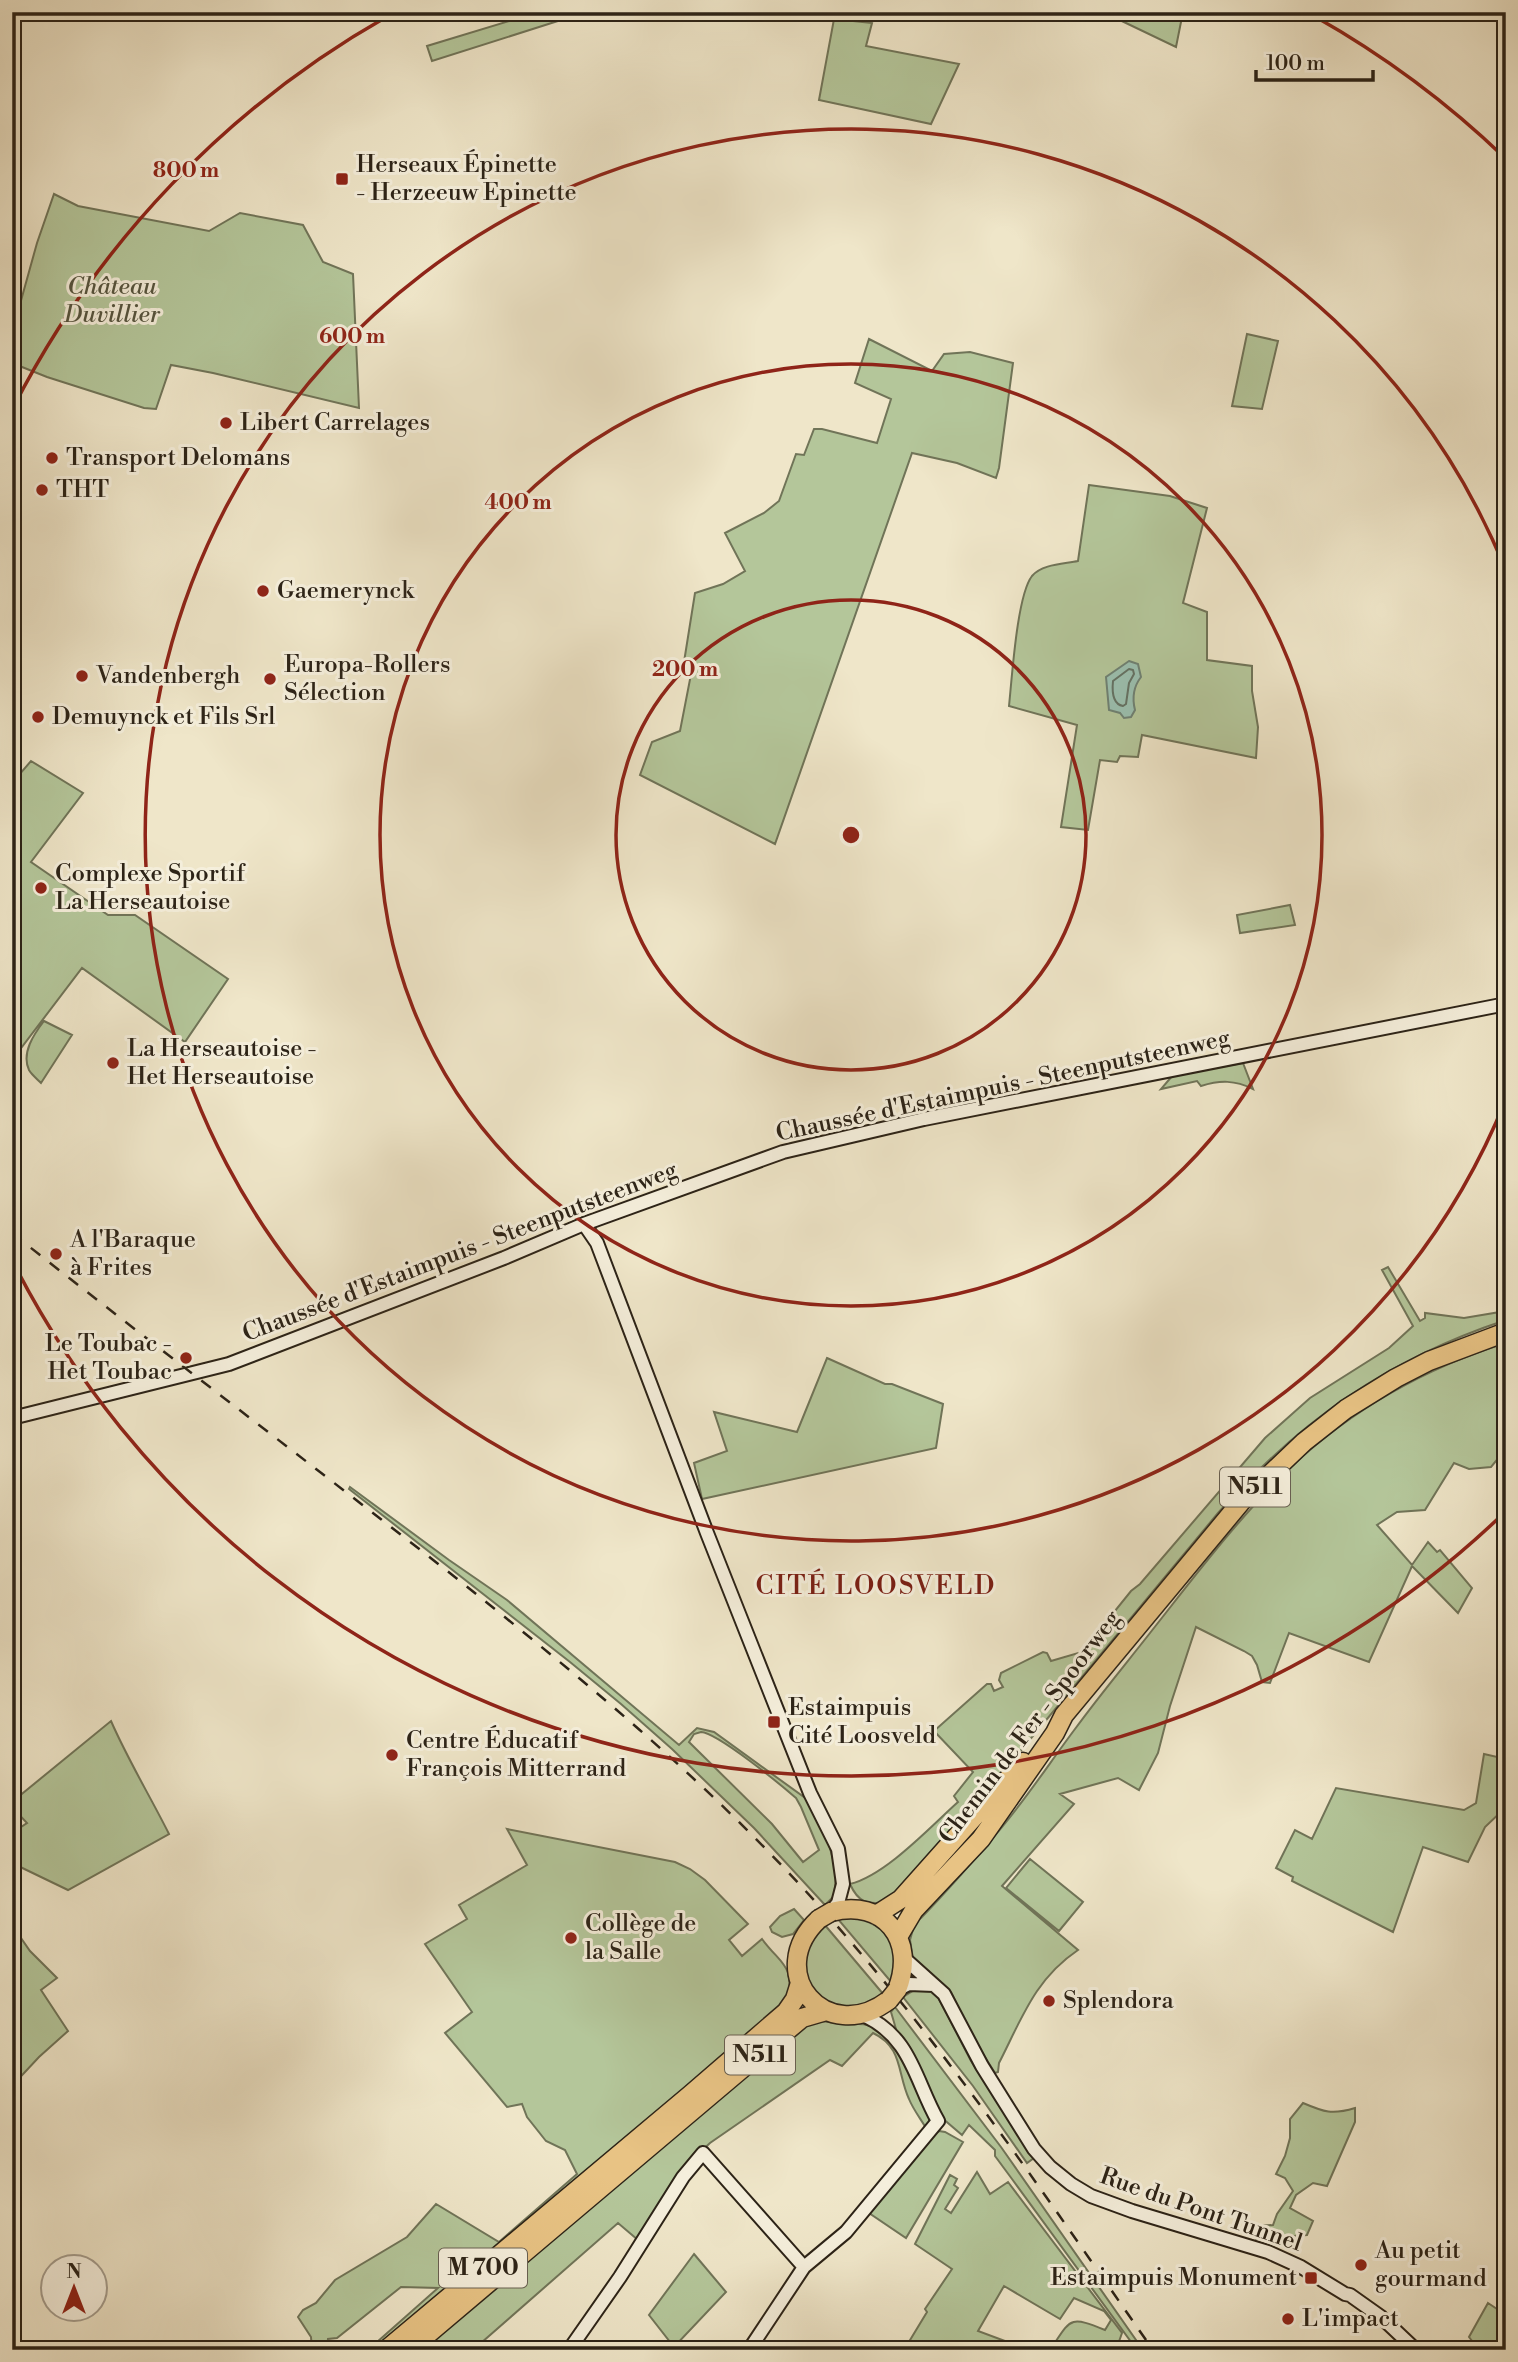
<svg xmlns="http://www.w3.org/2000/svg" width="1518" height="2362" font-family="'Libre Bodoni',serif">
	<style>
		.green { fill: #b4c69a; stroke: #707458; stroke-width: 2; fill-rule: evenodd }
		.water { fill: #9bc0b0; stroke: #6f8173; stroke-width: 2 }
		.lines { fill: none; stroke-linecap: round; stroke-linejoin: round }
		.shore { stroke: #647264; stroke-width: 2 }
		.secondary-casing { stroke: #2c2317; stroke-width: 16 }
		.highway-casing { stroke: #2c2317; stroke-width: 21 }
		.secondary { stroke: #f5efdc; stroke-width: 12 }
		.highway { stroke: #e8c384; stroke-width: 18 }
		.rail { stroke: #2c2317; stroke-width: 2.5; stroke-dasharray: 12 12; stroke-linecap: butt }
		.highway-bridge-casing { stroke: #2c2317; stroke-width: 21; stroke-linecap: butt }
		.highway-bridge { stroke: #e8c384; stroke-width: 18 }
		.ring { fill: none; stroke: #8f2418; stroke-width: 3.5 }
		.poi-dot { fill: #8f2418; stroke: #f5efdc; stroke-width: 2.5 }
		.labels { text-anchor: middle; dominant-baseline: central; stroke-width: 6; stroke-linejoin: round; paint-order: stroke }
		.shield { fill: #f5efdc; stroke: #686052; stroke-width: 2 }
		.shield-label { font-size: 23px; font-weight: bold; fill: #2c2317 }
		.poi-label { font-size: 24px; fill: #2c2317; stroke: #f5efdc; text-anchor: start }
		.park-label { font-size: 24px; font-style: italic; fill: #55543e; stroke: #f5efdc }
		.street-label { font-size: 24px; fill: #2c2317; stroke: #f5efdc }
		.neighbourhood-label { font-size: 26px; letter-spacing: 2px; fill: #7a1f14; stroke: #f5efdc }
		.centre { fill: #8f2418; stroke: #f5efdc; stroke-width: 3.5 }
		.ring-label { font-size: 21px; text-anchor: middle; font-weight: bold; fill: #8f2418; stroke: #f5efdc; stroke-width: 6; stroke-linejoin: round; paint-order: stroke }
	</style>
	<rect width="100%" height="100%" fill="#efe6c9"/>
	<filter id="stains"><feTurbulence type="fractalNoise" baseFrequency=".00286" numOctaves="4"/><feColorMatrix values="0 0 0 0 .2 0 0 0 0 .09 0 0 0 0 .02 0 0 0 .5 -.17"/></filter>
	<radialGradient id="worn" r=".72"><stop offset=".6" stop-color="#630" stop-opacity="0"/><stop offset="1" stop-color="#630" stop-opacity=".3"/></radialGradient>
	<path class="green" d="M 517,12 L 630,12 L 561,20 L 432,61 L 427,46 L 516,19 Z
		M 1103,12 L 1183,12 L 1176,47 Z
		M 834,19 L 872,23 L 866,46 L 959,64 L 931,124 L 819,100 Z
		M 54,194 L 78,206 L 209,231 L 240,213 L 303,225 L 323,262 L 353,274 L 359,408 L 213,373 L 171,365 L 156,409 L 144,408 L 47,377 L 12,363 L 12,333 L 37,243 Z
		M 1247,334 L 1278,341 L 1262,409 L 1232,406 Z
		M 869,339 L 932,371 L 944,354 L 970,352 L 1013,363 L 999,468 L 996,478 L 957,463 L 912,453 L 775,844 L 640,775 L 652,742 L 680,731 L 693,664 L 684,662 L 695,593 L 723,584 L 745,571 L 725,533 L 764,513 L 779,501 L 796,454 L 804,455 L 814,429 L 822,429 L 877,443 L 891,399 L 855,383 Z
		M 1089,485 L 1170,496 L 1207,508 L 1183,603 L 1207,612 L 1207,660 L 1252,666 L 1252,691 L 1258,727 L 1256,758 L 1142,735 L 1138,757 L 1120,756 L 1117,762 L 1100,760 L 1088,830 L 1061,827 L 1077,725 L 1009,706 C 1012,678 1017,595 1032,576 C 1042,564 1064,564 1078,561 Z
		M 31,761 L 83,793 L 31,862 L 108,915 L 135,915 L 228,979 L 185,1042 L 82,968 L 12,1060 L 12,783 Z
		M 1290,905 L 1295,925 L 1240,933 L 1237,915 Z
		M 44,1021 L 72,1035 L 41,1083 C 37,1079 31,1074 29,1070 C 21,1053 34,1034 44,1021 Z
		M 1243,1063 L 1253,1089 C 1235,1080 1220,1080 1201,1086 L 1197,1081 L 1161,1089 L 1173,1075 Z
		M 1388,1267 L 1420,1321 L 1425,1318 L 1425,1313 L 1464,1318 L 1506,1311 L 1506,1320 C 1388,1359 1299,1421 1218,1513 L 974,1807 L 886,1902 C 867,1905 858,1902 850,1884 C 886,1875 930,1827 958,1802 L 954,1796 L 973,1772 L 934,1731 L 987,1684 L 991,1684 L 994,1691 L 1003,1687 L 999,1680 L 1001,1673 L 1043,1652 L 1047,1653 L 1051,1661 L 1082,1652 L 1131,1591 L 1140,1584 L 1265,1438 L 1310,1398 L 1389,1348 L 1413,1326 L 1382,1270 Z
		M 1506,1343 L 1506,1449 L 1491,1467 L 1469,1469 L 1454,1463 L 1425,1510 L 1397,1512 L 1377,1525 L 1412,1565 L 1428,1542 L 1437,1552 L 1440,1550 L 1472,1588 L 1458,1613 L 1412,1566 L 1369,1662 L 1289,1633 L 1270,1683 L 1262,1682 L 1257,1665 L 1252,1656 L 1244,1651 L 1196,1627 L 1170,1706 L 1158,1753 L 1139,1790 L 1118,1778 L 1060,1794 L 1074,1804 L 1002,1886 L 1078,1950 C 1035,1979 1022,2018 999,2063 L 998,2072 L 995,2073 L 971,2035 L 951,1992 L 913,1959 L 910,1940 L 915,1922 L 921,1918 C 949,1889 976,1858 1002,1827 C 1028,1796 1051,1761 1075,1729 C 1099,1696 1125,1665 1150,1633 C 1195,1576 1239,1517 1291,1467 C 1351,1410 1427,1367 1506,1343 Z
		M 827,1358 L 885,1384 L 892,1384 L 943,1404 L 936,1448 L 702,1499 L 694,1463 L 727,1451 L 714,1412 L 797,1432 Z
		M 350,1487 L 449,1560 L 507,1600 L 679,1745 L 697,1728 L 714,1732 L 808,1800 L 828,1841 L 834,1863 L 836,1877 L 834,1896 L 825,1905 L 754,1828 L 672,1749 L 621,1704 L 570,1662 L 349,1489 ZM 701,1732 C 718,1733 781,1785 796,1798 L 801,1807 L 819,1850 L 803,1862 L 772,1824 L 689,1742 L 694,1734 Z
		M 111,1721 C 128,1760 150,1796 169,1834 L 68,1890 L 12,1863 L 12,1833 L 27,1823 L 12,1807 L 12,1802 Z
		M 1484,1754 L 1502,1758 L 1506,1766 L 1506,1807 L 1485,1827 L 1468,1862 L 1423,1847 L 1393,1932 L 1292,1881 L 1293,1877 L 1276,1868 L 1295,1830 L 1312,1839 L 1336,1788 L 1464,1810 L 1476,1803 Z
		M 507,1829 L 675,1862 L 690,1869 L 705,1880 L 748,1924 L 729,1940 L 742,1956 L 762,1939 C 782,1966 794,1963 788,2002 L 379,2350 L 368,2350 L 438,2288 L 401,2287 L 337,2338 L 328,2339 L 327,2350 L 312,2350 L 311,2337 L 298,2317 L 303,2310 L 316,2303 L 335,2280 L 407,2237 L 436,2204 L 499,2242 L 577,2174 L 565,2150 L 546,2141 L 527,2117 L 522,2104 L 507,2107 L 445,2033 L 472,2012 L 425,1944 L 467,1919 L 459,1905 L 527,1865 Z
		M 1030,1859 L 1083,1902 L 1059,1931 L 1006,1888 Z
		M 794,1909 L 804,1920 L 793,1934 L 782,1937 L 772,1932 L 770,1927 L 780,1916 Z
		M 863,1917 C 900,1937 896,1944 892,1983 L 837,1918 Z
		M 824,1924 L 884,1995 L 877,2001 L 847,2010 L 820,1998 L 807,1981 L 804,1953 Z
		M 12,1925 L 30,1951 L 57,1978 L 41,1990 L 68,2031 L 39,2057 L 12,2086 Z
		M 922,1988 L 932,1991 L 938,1997 L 971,2061 L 1034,2158 L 1027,2163 L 973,2086 L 903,1997 L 916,1989 Z
		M 895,2007 L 1001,2147 L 1143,2350 L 1137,2350 L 1012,2179 L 995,2156 L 995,2150 L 969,2125 L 962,2135 L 941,2117 L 894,2032 L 896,2029 L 891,2012 Z
		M 808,2021 C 822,2020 833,2023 846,2024 C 853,2025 861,2023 867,2025 C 900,2034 916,2089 929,2117 L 929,2123 L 926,2128 C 920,2118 913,2109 909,2099 C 897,2073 903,2047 873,2033 L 842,2066 L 830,2060 L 710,2143 L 696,2156 L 638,2240 L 618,2223 L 473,2350 L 418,2350 Z
		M 1303,2103 C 1324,2112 1332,2115 1355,2108 L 1355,2122 L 1327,2186 L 1313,2183 L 1296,2195 L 1290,2208 L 1313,2221 L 1307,2235 L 1256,2239 L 1253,2226 L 1273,2225 L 1277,2214 L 1293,2191 L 1285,2178 L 1276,2174 L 1285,2156 L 1290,2138 L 1290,2119 Z
		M 939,2131 L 945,2132 L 963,2142 L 906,2238 L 869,2213 L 933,2134 Z
		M 977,2172 L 990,2194 L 1008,2182 L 1122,2333 L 1116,2350 L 1050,2350 C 1071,2319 1068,2315 1105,2330 L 1111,2320 L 1104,2311 L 1074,2298 L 1060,2319 L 1004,2286 L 978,2331 L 1029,2350 L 904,2350 L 927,2312 L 925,2309 L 952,2269 L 915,2244 L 950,2175 L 957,2179 L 954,2185 L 958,2188 L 945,2209 L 951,2213 Z
		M 694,2254 L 726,2292 L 674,2347 L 649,2315 Z
		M 1488,2303 L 1506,2315 L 1506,2350 L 1499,2350 L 1496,2345 L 1476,2346 L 1469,2337 Z"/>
	<path class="water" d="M 1129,661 L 1138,664 L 1141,677 C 1134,686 1132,698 1135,710 L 1131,717 L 1124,718 L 1120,713 L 1109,710 L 1106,677 Z"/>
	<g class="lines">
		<path class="shore" d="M 1129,669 L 1133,670 L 1134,674 L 1129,683 L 1126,704 L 1123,706 C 1112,704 1112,691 1113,681 Z"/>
		<g class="secondary-casing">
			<path id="secondary" d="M 584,1224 L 597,1243 L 707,1533 L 810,1793 L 838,1849 L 843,1884 L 838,1903 L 831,1912
				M 12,1418 L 229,1364 L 504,1258 L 584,1224 L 783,1152 L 924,1119 L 1506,1004
				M 905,1959 L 944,1994 L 982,2066 L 1034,2149 L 1050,2167 L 1071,2184 L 1091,2196 L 1132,2211 L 1268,2252 L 1301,2267 L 1345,2294 L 1350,2295 L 1381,2317 L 1416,2350
				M 897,1990 L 909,1984 L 934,1985
				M 569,2350 L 620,2277 L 683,2177 L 703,2153 L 804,2267
				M 749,2350 L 804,2267 L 846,2232 L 938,2121 C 915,2081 912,2037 863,2015"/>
		</g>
		<g class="highway-casing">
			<path id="highway" d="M 831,1912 C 884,1898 917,1940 897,1990
				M 876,1915 L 901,1899 L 1023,1762
				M 819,1919 C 762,1972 826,2048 889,2000
				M 898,1937 L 914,1910 L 981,1839 L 1055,1733 L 1064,1715 L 1241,1502 L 1304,1442 L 1346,1409 L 1396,1378 L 1429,1361 L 1506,1332
				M 386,2350 L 690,2095 L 786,2012 L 795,1999 L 800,1983
				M 409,2350 L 802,2018 L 826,2011"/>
		</g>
		<use href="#secondary" class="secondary"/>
		<use href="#highway" class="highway"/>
		<path class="rail" d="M 12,1233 C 156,1347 302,1457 446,1570 C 564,1664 681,1759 785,1869 C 925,2016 1037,2184 1153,2350"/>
		<g class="highway-bridge-casing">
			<path id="highway-bridge" d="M 819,1919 L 831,1912
				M 889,2000 L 897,1990"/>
		</g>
		<use href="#highway-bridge" class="highway-bridge"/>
	</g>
	<g class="ring">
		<circle cx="851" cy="835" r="235"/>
		<circle cx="851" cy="835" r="471"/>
		<path d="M1506 1099A706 706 0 1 1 1506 571"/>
		<path d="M1505 1512A941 941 0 0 1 13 1262M13 408A941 941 0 0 1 388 16M1314 16A941 941 0 0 1 1505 158"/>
	</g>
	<g class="poi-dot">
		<rect x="335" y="172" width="14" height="14" rx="3.5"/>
		<circle cx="226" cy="423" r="7"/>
		<circle cx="52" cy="458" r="7"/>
		<circle cx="42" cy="490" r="7"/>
		<circle cx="263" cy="591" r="7"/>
		<circle cx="82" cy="676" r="7"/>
		<circle cx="270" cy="679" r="7"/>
		<circle cx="38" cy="717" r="7"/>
		<circle cx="41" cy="888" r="7"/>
		<circle cx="113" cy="1063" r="7"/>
		<circle cx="56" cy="1254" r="7"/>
		<circle cx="186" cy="1358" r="7"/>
		<rect x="767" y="1715" width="14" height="14" rx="3.5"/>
		<circle cx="392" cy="1755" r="7"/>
		<circle cx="571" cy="1938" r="7"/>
		<circle cx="1049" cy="2001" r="7"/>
		<circle cx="1361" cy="2265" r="7"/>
		<rect x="1304" y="2271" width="14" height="14" rx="3.5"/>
		<circle cx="1288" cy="2319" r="7"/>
	</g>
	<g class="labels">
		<g class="shield">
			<rect x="1220" y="1467.5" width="70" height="39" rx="5"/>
			<rect x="725" y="2035.5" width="70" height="39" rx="5"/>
			<rect x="439" y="2248.5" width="88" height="39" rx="5"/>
		</g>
		<g class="shield-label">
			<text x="1255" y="1487">N511</text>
			<text x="760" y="2055">N511</text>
			<text x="483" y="2268">M 700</text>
		</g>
		<g class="poi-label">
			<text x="356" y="165">Herseaux Épinette<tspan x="356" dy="28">- Herzeeuw Epinette</tspan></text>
			<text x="240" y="423">Libert Carrelages</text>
			<text x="66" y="458">Transport Delomans</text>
			<text x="56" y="490">THT</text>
			<text x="277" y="591">Gaemerynck</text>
			<text x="284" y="665">Europa-Rollers<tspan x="284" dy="28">Sélection</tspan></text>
			<text x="96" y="676">Vandenbergh</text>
			<text x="52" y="717">Demuynck et Fils Srl</text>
			<text x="55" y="874">Complexe Sportif<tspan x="55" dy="28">La Herseautoise</tspan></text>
			<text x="127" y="1049">La Herseautoise -<tspan x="127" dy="28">Het Herseautoise</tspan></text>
			<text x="70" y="1240">A l'Baraque<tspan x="70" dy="28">à Frites</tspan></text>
			<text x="172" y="1344" text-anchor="end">Le Toubac -<tspan x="172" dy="28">Het Toubac</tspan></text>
			<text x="788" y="1708">Estaimpuis<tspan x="788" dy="28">Cité Loosveld</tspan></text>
			<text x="406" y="1741">Centre Éducatif<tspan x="406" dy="28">François Mitterrand</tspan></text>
			<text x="585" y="1924">Collège de<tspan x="585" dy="28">la Salle</tspan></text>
			<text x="1063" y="2001">Splendora</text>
			<text x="1375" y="2251">Au petit<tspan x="1375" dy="28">gourmand</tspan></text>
			<text x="1297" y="2278" text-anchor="end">Estaimpuis Monument</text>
			<text x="1302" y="2319">L'impact</text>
		</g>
		<g class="park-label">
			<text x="112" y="287">Château<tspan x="112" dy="28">Duvillier</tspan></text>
		</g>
		<g class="street-label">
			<text transform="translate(1003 1086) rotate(-12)">Chaussée d'Estaimpuis - Steenputsteenweg</text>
			<text transform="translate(460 1252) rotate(-21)">Chaussée d'Estaimpuis - Steenputsteenweg</text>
			<text transform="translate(1030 1727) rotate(-53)">Chemin de Fer - Spoorweg</text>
			<text transform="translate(1201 2210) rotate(19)">Rue du Pont Tunnel</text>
		</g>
		<g class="neighbourhood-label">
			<text x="876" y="1586">CITÉ LOOSVELD</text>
		</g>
	</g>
	<circle cx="851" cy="835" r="10" class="centre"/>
	<g class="ring-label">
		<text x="186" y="177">800 m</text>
		<text x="352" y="343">600 m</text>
		<text x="518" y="509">400 m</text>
		<text x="685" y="676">200 m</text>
	</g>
	<rect width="1518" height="2362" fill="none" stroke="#efe6c9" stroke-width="42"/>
	<rect x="14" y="14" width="1490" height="2334" fill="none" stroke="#2c2317" stroke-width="3.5"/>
	<rect x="21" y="21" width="1476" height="2320" fill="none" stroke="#2c2317" stroke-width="2"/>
	<g transform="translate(74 2288)"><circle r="33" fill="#f5efdc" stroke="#a59d8d" stroke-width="2"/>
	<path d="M0-5L12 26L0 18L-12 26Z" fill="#8f2418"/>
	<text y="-10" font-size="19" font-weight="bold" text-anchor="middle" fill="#2c2317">N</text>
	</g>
	<path d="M1256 70v10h117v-10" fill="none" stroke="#2c2317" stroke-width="3.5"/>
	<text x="1266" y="70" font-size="21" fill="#2c2317" stroke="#f5efdc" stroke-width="5" paint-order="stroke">100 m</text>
	<rect width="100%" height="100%" filter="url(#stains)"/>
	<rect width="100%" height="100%" fill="url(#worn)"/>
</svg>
